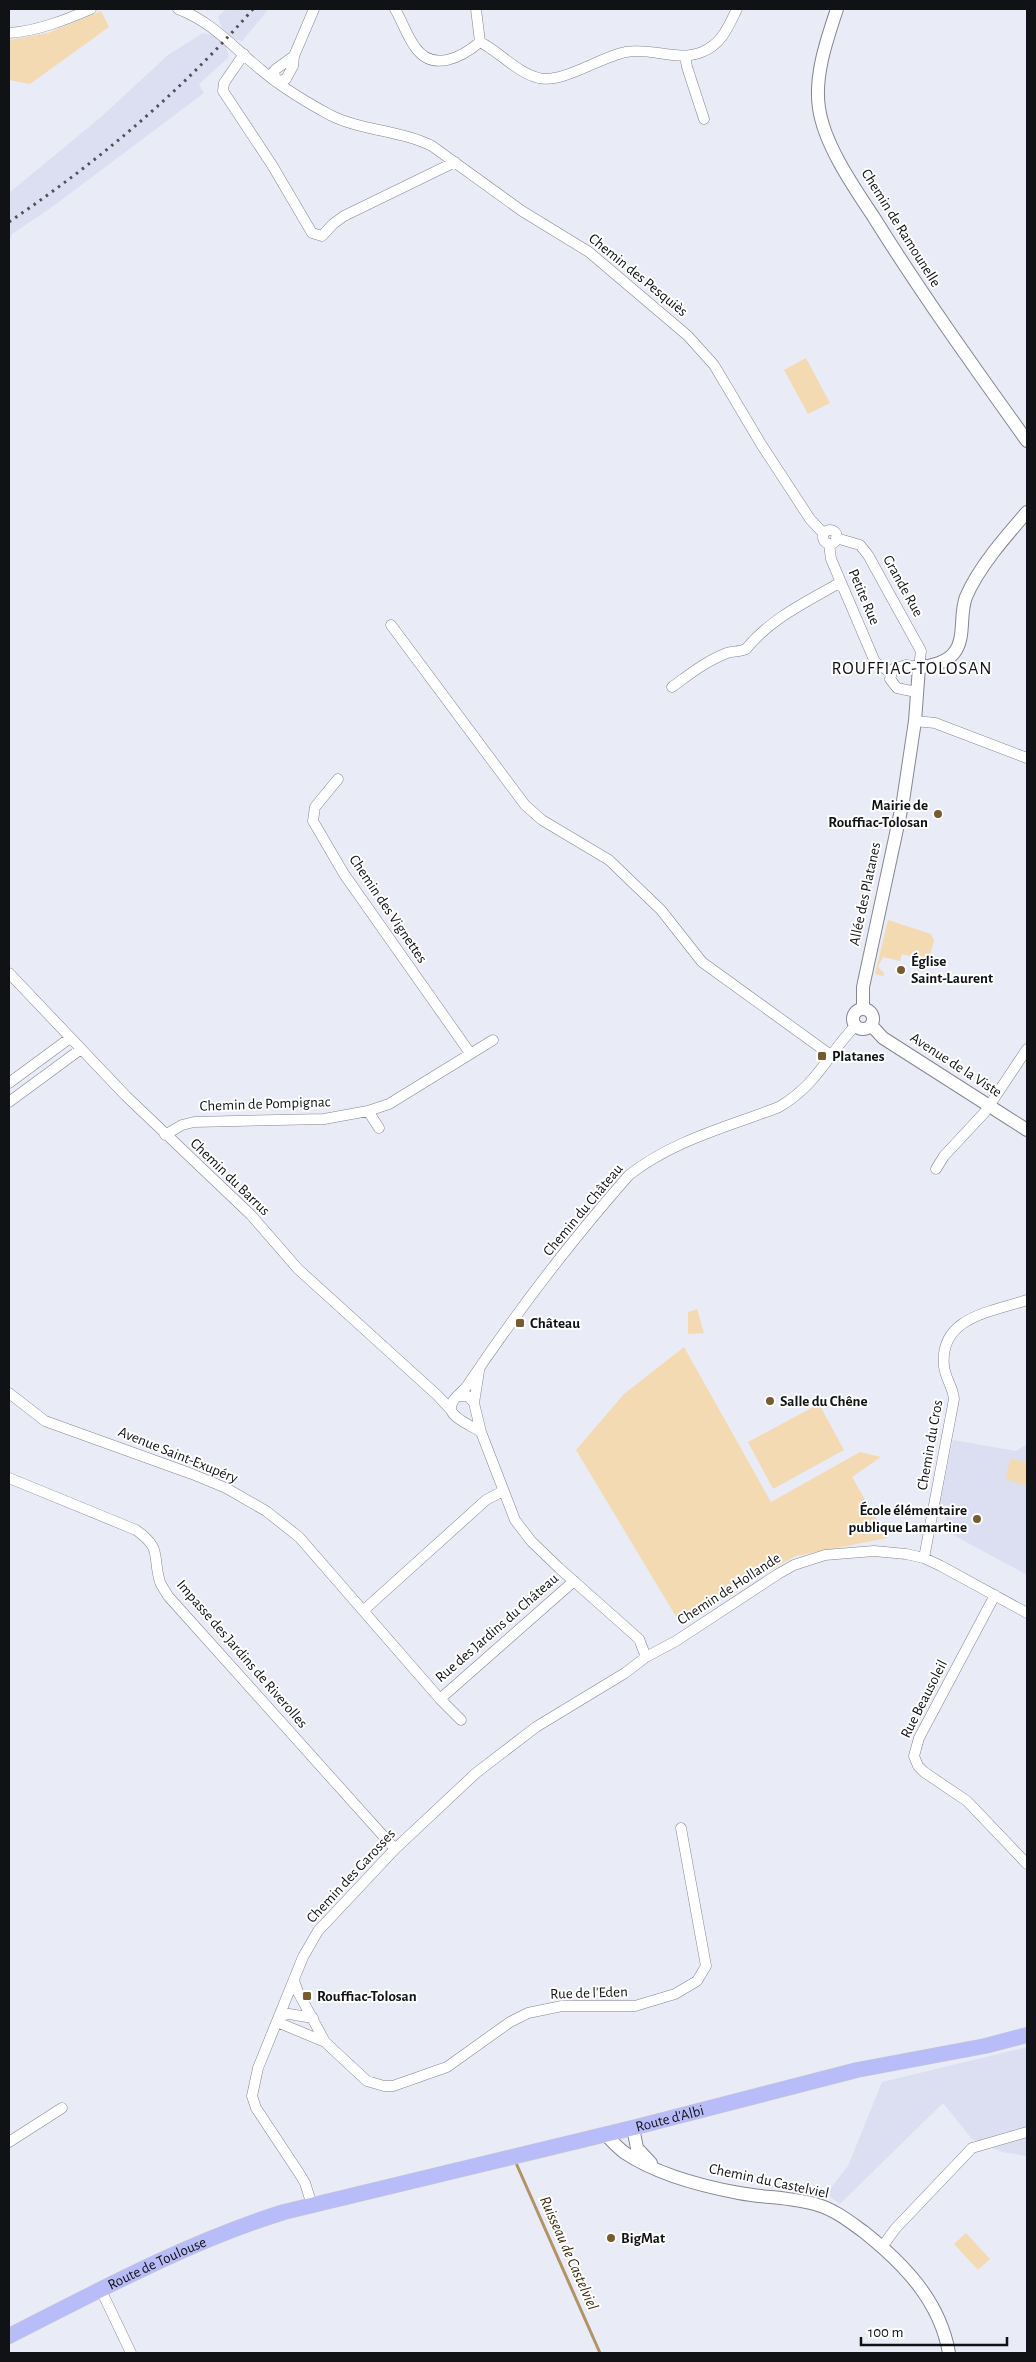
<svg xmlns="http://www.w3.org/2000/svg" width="1036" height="2362" font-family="'Alegreya Sans',sans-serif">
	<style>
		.built { fill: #dcdff2 }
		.green { fill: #f4dab3 }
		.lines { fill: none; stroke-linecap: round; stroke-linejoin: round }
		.stream { stroke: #b19365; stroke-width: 3 }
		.minor-casing { stroke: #848690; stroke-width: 11 }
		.tertiary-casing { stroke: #848690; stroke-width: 14 }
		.primary-casing { stroke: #cbcbcc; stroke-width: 16 }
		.minor { stroke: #fff; stroke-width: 10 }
		.tertiary { stroke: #fff; stroke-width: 12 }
		.primary { stroke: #b8bcf9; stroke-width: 15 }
		.rail { stroke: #505157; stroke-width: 3; stroke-dasharray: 2.5 5; stroke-linecap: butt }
		.poi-dot { fill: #785c2f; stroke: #fff; stroke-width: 2 }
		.labels { text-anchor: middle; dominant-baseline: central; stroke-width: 4; stroke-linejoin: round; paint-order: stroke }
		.street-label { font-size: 15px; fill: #111215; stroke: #fff }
		.poi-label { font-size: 15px; font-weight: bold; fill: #111215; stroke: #fff; text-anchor: start }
		.water-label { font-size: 16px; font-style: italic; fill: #3b2a0c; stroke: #fff }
		.quarter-label { font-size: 18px; letter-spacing: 1px; fill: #111215; stroke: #fff }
	</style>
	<rect width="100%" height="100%" fill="#e9ebf6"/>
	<path class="built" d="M 226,9 L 269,9 L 242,41 L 233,39 L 222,29 L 218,17 Z
		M 203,33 L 215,36 L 226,46 L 229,57 L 199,84 L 204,93 L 52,207 L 12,234 L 9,241 L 9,193 L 101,117 L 168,55 Z
		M 953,1440 L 1016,1451 L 1027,1444 L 1027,1575 L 944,1530 L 946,1515 L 938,1512 Z
		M 1027,2047 L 1027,2156 L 1002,2152 L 972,2139 L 943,2103 L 840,2204 L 826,2194 L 848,2166 L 882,2082 Z"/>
	<path class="green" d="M 101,11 L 109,27 L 30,84 L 9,80 L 9,40 L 48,33 Z
		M 806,358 L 830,403 L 808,414 L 784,370 Z
		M 888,920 L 931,934 L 934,941 L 928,961 L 902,954 L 900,961 L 883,957 L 878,967 L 884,973 L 884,976 L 875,974 Z
		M 697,1309 L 704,1333 L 688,1334 L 688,1312 Z
		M 684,1347 L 771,1502 L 860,1452 L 881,1457 L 852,1477 L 887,1538 L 796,1556 L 678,1620 L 576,1450 L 624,1394 Z
		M 819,1404 L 844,1450 L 773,1489 L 748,1442 Z
		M 1011,1458 L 1027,1463 L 1027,1486 L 1005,1479 Z
		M 966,2233 L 990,2259 L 978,2270 L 954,2244 Z"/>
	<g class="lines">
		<path class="stream" d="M 516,2163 L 600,2353"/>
		<g class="minor-casing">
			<path id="minor" d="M 178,9 C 211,21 233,47 260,69 C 281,87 306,102 330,115 C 362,131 400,130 432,146 L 522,211 L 589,252 L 688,336 L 714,365 L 761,444 L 810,519 L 823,533
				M 395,9 C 402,21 407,36 415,47 C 433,73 462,57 480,42 L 476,9
				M 9,33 C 38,31 65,20 91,9
				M 480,42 C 500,52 517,73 539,78 C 562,84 600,57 626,52 C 651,47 678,62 702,52 C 722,44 728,27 737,9
				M 244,54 L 224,83 L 223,91 L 272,165 L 312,233 L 322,236 L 333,224 L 344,216 L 455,162
				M 294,56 L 276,69 L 274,71 L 276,82 L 286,79 L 293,66 L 294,56 L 314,9
				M 685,56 L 687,67 L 704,119
				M823 537a7 7 0 1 1 14 0a7 7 0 1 1-14 0Z
				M 836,538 L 860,545 L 868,555 L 921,651 L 919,667 L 906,665 L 893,669 L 890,679 L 897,688 L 916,692
				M 829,544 L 831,559 L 875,662 L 891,673
				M 391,625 L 525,805 L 542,820 L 609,860 L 661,910 L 702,962 L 832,1056
				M 672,687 C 690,674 706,661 727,653 C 733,651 740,652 746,649 C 771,618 808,601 841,582
				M 915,721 L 935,723 L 1027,758
				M 338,779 L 315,807 L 313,821 L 344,874 L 470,1053
				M 9,973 L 126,1096 L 251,1215 L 298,1269 L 437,1395 L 451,1410
				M 9,1083 L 70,1038
				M 9,1102 L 81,1049
				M 379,1128 L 368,1111 L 389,1104 L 493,1040
				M 165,1135 L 182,1125 L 194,1122 L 324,1119 L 368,1111
				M 936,1169 L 944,1156 L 985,1112 L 1027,1049
				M 9,1393 L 45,1421 L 192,1474 L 226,1488 L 266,1511 L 299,1537 L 440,1699 L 574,1581
				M 459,1396 L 468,1396 L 474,1403 L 481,1432 L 515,1520 L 531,1541 L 559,1568 L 639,1639 L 646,1657
				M 474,1403 L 479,1371
				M 481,1432 C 472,1426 454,1419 451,1410 C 450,1399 461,1394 467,1386 C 516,1313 571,1241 629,1175 C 674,1140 727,1127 779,1107 C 818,1084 827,1055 856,1025
				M 9,1478 L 136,1530 C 163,1549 152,1556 160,1582 C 162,1587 166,1592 168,1596 L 395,1849
				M 924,1558 L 954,1399 C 953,1387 945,1378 944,1366 C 939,1317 991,1312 1027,1300
				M 995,1595 L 919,1738 L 914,1756 L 918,1766 L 924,1772 L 967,1801 L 1027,1864
				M 364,1610 L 486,1500 L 503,1491
				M 440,1699 L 461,1720
				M 294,1981 L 298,1992 L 325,2042 L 367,2081 L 384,2086 L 393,2086 L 447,2067 L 510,2022 L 528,2013 L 562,2006 L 635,2006 L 675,1994 L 697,1981 L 706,1966 L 681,1828
				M 279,2016 L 289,2014 L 313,2018
				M 277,2022 L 325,2042
				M 9,2142 L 62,2108
				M 312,2205 L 305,2183 L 299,2173 L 256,2108 L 252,2096 L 258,2068 L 303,1957 L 318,1931 L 395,1849 L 476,1773 L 536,1727 L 625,1673 L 646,1657 L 676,1641 L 778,1574 L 794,1565 L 825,1555 L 874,1551 L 906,1554 L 924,1558 L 941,1566 L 1027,1613
				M 882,2247 L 895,2229 L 972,2148 L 1027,2132
				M 101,2290 L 131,2353"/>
		</g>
		<g class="tertiary-casing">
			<path id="tertiary" d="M 837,9 C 827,39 814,76 819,108 C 824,144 853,186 873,216 C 921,293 974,367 1027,441
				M 863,1009 L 863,987 L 903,801 L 915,721 L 919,667 C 930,667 947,662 954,653 C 966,638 959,615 966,597 C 978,568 1006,536 1027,512
				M853 1019a10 10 0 1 1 20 0a10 10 0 1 1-20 0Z
				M 871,1025 L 883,1038 L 1027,1130
				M 633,2128 L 637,2148 L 651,2163
				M 606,2135 C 612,2141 618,2148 625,2153 C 658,2175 701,2186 739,2193 C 765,2198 793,2197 818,2205 C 835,2210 850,2222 864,2232 C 904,2264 940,2301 949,2353"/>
		</g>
		<g class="primary-casing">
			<g id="primary">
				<path id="s1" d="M 9,2336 C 98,2291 188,2242 284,2212 L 636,2127 L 857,2070 L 985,2046 L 1027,2035"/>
			</g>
		</g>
		<use href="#minor" class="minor"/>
		<use href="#tertiary" class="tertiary"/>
		<use href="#primary" class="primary"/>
		<path class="rail" d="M 9,222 C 99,161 182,91 253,9"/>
	</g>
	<g class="poi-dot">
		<circle cx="938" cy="814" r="5"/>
		<circle cx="901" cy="970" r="5"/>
		<rect x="817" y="1051" width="10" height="10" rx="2.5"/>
		<rect x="515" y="1318" width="10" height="10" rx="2.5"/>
		<circle cx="770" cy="1401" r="5"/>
		<circle cx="977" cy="1519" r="5"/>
		<rect x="302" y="1991" width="10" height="10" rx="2.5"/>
		<circle cx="611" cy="2238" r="5"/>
	</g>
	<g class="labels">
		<g class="street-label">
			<text transform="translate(901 228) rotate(58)">Chemin de Ramounelle</text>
			<text transform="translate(638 275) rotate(39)">Chemin des Pesquiès</text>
			<text transform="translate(903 586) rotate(61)">Grande Rue</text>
			<text transform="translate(864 597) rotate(67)">Petite Rue</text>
			<text transform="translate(865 894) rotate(-78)">Allée des Platanes</text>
			<text transform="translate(388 909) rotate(56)">Chemin des Vignettes</text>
			<text transform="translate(956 1065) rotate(33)">Avenue de la Viste</text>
			<text transform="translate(265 1104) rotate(-2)">Chemin de Pompignac</text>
			<text transform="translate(230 1177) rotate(44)">Chemin du Barrus</text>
			<text transform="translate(583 1210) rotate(-50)">Chemin du Château</text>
			<text transform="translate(930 1445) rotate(-80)">Chemin du Cros</text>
			<text transform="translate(178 1455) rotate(22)">Avenue Saint-Exupéry</text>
			<text transform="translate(729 1589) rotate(-33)">Chemin de Hollande</text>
			<text transform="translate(497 1628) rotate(-41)">Rue des Jardins du Château</text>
			<text transform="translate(242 1654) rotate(49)">Impasse des Jardins de Riverolles</text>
			<text transform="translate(924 1699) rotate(-63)">Rue Beausoleil</text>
			<text transform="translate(351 1876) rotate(-47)">Chemin des Garosses</text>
			<text transform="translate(589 1993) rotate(-2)">Rue de l'Eden</text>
			<text stroke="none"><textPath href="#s1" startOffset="699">Route d'Albi</textPath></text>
			<text transform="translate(769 2181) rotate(12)">Chemin du Castelviel</text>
			<text stroke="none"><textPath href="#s1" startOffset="165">Route de Toulouse</textPath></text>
		</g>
		<g class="poi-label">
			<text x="928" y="805" text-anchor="end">Mairie de<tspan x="928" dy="17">Rouffiac-Tolosan</tspan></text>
			<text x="911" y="961">Église<tspan x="911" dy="17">Saint-Laurent</tspan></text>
			<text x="832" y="1056">Platanes</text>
			<text x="530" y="1323">Château</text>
			<text x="780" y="1401">Salle du Chêne</text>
			<text x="967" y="1510" text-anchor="end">École élémentaire<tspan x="967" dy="17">publique Lamartine</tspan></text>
			<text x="317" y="1996">Rouffiac-Tolosan</text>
			<text x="621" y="2238">BigMat</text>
		</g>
		<g class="water-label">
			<text transform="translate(569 2253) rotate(66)">Ruisseau de Castelviel</text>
		</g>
		<g class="quarter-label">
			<text x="912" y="669">ROUFFIAC-TOLOSAN</text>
		</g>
	</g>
	<rect width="1036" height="2362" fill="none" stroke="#111215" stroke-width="20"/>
	<path d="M861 2337v8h146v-8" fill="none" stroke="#111215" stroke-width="2.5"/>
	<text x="868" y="2337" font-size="15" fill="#111215" stroke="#ffffff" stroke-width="4" paint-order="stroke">100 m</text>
</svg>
